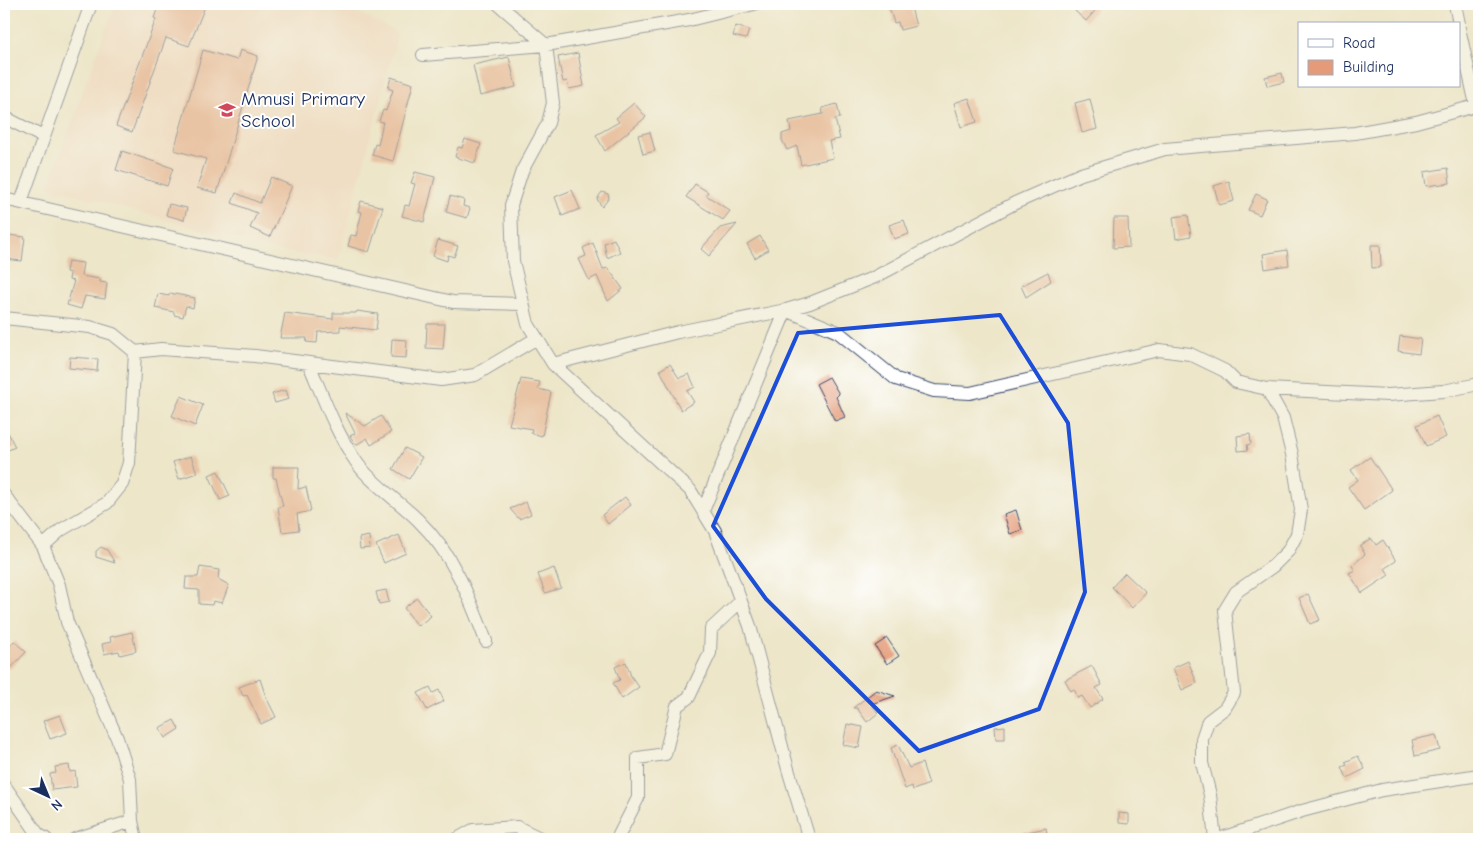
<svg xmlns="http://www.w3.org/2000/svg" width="1483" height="843" font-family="'Comic Neue',sans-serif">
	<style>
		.built { fill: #f2d4be }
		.building { fill: #e59b78 }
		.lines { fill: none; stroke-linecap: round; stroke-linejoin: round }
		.minor-casing { stroke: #3a4a6e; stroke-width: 14 }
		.minor { stroke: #fff; stroke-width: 12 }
		.marked { fill: none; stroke: #1d4ed8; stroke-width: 4; stroke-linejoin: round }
		.labels { text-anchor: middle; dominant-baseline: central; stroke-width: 4; stroke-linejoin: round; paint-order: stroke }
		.poi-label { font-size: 19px; fill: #1b2f5e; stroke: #fff; text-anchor: start }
	</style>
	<rect width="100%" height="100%" fill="#fff"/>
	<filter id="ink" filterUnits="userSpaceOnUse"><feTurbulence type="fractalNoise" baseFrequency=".02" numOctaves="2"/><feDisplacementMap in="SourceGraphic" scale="10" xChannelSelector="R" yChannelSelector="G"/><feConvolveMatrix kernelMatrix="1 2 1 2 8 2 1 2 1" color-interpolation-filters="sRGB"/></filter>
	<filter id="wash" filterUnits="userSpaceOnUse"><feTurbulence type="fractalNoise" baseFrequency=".0096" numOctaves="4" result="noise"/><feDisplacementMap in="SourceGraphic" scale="20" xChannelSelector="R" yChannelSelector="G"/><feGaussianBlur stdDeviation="1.12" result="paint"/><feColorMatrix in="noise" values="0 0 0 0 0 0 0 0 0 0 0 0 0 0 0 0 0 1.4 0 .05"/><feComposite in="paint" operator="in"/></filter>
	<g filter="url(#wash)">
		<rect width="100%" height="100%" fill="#ede6c9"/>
		<path class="built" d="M 115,4 L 341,4 L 398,33 L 338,260 L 275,250 L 48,187 Z"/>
		<g id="blocks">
			<path class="building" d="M 159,4 L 206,4 L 189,46 L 166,38 L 132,132 L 116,126 L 156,19 L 154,18 Z
				M 893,4 L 910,4 L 916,26 L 900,30 L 898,22 L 894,23 L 889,7 L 894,6 Z
				M 1081,4 L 1101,4 L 1086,21 L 1075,11 Z
				M 736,26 L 749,30 L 746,39 L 733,36 Z
				M 203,50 L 237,60 L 240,50 L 258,56 L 217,193 L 197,188 L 206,159 L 174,150 Z
				M 578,53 L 584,86 L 569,89 L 567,81 L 563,82 L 558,57 Z
				M 509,57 L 516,87 L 480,96 L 473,65 Z
				M 1282,73 L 1284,82 L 1267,86 L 1265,77 Z
				M 391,77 L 413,84 L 393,161 L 372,155 L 375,144 L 378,145 L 383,122 L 379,121 L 383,110 L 386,111 L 393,90 L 388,88 Z
				M 969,98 L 977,122 L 961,127 L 954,103 Z
				M 1090,99 L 1097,129 L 1082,133 L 1075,103 Z
				M 634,103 L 646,117 L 605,151 L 596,135 L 619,122 L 616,118 Z
				M 837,104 L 840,118 L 835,119 L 840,139 L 829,141 L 833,158 L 801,165 L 797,146 L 787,150 L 782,140 L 782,134 L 791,131 L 789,121 L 823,114 L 822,108 Z
				M 650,132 L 655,151 L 643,154 L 638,135 Z
				M 465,139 L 481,144 L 475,163 L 455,157 L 458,147 L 462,148 Z
				M 122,151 L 173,168 L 167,186 L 116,170 Z
				M 1448,168 L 1450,183 L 1426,186 L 1424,172 Z
				M 415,172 L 435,177 L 424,222 L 402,216 L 405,205 L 409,206 L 415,184 L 411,183 Z
				M 271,177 L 292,186 L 270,237 L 250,228 L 257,213 L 232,203 L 236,193 L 260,203 Z
				M 1229,181 L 1234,201 L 1219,205 L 1214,186 Z
				M 695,184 L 708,192 L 706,195 L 730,211 L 723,220 L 686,197 Z
				M 572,190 L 580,209 L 562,216 L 555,197 Z
				M 602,192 L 608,194 L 609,198 L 602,207 L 597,199 Z
				M 1256,194 L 1267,199 L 1260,215 L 1248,210 Z
				M 450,196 L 464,200 L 463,206 L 470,208 L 467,218 L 446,212 Z
				M 361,201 L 383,207 L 369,252 L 348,246 L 351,235 L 356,236 L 362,212 L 358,211 Z
				M 169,204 L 187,208 L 184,220 L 166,215 Z
				M 1188,215 L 1191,236 L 1176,239 L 1173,217 Z
				M 1114,218 L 1128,218 L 1129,247 L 1113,248 Z
				M 904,220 L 909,234 L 894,239 L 889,225 Z
				M 737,224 L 709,256 L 701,249 L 720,228 Z
				M 8,235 L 25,237 L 22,261 L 5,259 Z
				M 760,236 L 768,250 L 755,258 L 747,244 Z
				M 614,239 L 620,252 L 607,258 L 604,243 Z
				M 438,240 L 458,246 L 454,257 L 448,255 L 447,261 L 433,256 Z
				M 593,243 L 603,269 L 608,268 L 623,289 L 608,301 L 597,276 L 589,280 L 579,259 L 586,256 L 583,248 Z
				M 1371,245 L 1380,245 L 1381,267 L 1372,268 Z
				M 1287,250 L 1289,265 L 1265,269 L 1263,254 Z
				M 68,261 L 83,263 L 81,276 L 100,279 L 100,282 L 107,283 L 105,299 L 85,296 L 81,309 L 67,305 L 74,281 L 69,280 L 70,273 L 66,272 Z
				M 1048,272 L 1051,281 L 1026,297 L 1021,286 Z
				M 170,293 L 195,298 L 193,308 L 186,306 L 183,317 L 174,315 L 174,312 L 155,308 L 158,294 L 169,296 Z
				M 357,311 L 378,314 L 376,330 L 340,326 L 340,331 L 318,332 L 317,343 L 306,342 L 307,338 L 280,338 L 285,313 L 333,319 L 333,313 L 356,313 Z
				M 427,324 L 445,324 L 443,349 L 426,348 Z
				M 1400,336 L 1421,339 L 1419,354 L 1398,351 Z
				M 392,339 L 407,340 L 406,358 L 391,357 Z
				M 70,357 L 98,359 L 97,371 L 69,368 Z
				M 670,364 L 679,378 L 689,374 L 695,387 L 687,391 L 694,402 L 681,410 L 660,370 Z
				M 829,377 L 839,394 L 836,397 L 845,417 L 835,421 L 816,384 Z
				M 521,379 L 540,382 L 538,389 L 551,392 L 542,436 L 531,433 L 532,429 L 509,425 Z
				M 286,390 L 289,399 L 275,403 L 272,394 Z
				M 181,396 L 203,405 L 195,426 L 172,416 Z
				M 345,413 L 365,426 L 381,416 L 391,432 L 371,445 L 367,438 L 356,445 L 350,436 L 355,433 Z
				M 1437,416 L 1446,437 L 1426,446 L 1417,425 Z
				M 4,424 L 15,447 L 4,452 Z
				M 1250,434 L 1251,444 L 1247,445 L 1248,450 L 1238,451 L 1237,436 Z
				M 405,448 L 422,457 L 409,479 L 393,469 Z
				M 191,456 L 197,473 L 179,479 L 173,462 Z
				M 1370,457 L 1392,490 L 1364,510 L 1348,487 L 1358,480 L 1351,470 Z
				M 273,467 L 299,467 L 298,489 L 306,487 L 311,511 L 297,514 L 299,530 L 282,532 L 278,507 L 283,506 L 276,478 L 273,478 Z
				M 218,471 L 230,496 L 220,500 L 209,475 Z
				M 625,497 L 631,505 L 608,524 L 602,515 Z
				M 526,502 L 531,514 L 519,519 L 510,509 Z
				M 1016,510 L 1022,530 L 1010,534 L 1004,514 Z
				M 399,535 L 406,553 L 384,563 L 376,545 Z
				M 369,536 L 370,548 L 360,549 L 359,538 Z
				M 1371,538 L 1376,545 L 1383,540 L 1396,561 L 1385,568 L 1389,575 L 1362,593 L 1349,573 L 1355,570 L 1352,566 L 1365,554 L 1360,546 Z
				M 101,547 L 107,550 L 115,563 L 96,557 L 96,551 Z
				M 200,567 L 219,570 L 218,579 L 229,585 L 222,603 L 213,601 L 212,605 L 199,604 L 199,590 L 185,589 L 186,577 L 198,577 Z
				M 554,568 L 561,588 L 545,593 L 538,574 Z
				M 1125,573 L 1146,593 L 1132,608 L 1112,587 Z
				M 386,590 L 389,602 L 379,604 L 376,592 Z
				M 1308,594 L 1320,620 L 1310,624 L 1299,598 Z
				M 417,598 L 431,616 L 418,626 L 404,608 Z
				M 132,632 L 136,651 L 120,655 L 119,651 L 104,654 L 102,644 L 111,642 L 110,637 Z
				M 887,638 L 899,656 L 887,664 L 875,646 Z
				M 4,641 L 10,646 L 14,641 L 26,652 L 10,669 L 4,663 Z
				M 1188,661 L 1197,683 L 1182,690 L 1173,668 Z
				M 626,662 L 631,676 L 639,687 L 622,699 L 613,683 L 620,680 L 615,667 Z
				M 1092,666 L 1102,685 L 1096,688 L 1103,699 L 1090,708 L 1082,696 L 1078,698 L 1074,689 L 1071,691 L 1065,680 Z
				M 260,679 L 266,697 L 276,717 L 261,724 L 247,695 L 243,696 L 239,687 Z
				M 430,687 L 433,693 L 439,690 L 444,701 L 427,710 L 418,693 Z
				M 876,690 L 895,696 L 871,704 L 878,713 L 867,722 L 857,708 L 853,708 Z
				M 60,715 L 67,733 L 50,739 L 43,721 Z
				M 174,720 L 179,729 L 165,738 L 159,728 Z
				M 847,724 L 863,727 L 859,748 L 843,745 Z
				M 1005,726 L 1005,739 L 996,739 L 995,727 Z
				M 1436,735 L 1440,750 L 1415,756 L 1412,740 Z
				M 898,745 L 909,768 L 922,763 L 929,784 L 913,790 L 912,786 L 905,789 L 891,748 Z
				M 1358,756 L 1365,769 L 1347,778 L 1342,767 L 1347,765 L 1345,762 Z
				M 69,765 L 70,772 L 75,771 L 77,787 L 52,790 L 50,774 L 56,773 L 55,767 Z
				M 1119,813 L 1129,814 L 1129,824 L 1119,823 Z
				M 1046,828 L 1048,839 L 1014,839 L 1014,835 Z"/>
		</g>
	</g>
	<g filter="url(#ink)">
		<use href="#blocks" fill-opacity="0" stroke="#3a4a6e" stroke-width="1"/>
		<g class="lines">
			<g class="minor-casing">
				<path id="minor" d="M 498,4 L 546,45 L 553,103 L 548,123 L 522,171 L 511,205 L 513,261 L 528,324 L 553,364 L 690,490 L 715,531 L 750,626 L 788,769 L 809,839
					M 1455,4 L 1459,24
					M 1459,28 L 1476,105
					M 423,55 L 546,45 L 689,20 L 754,4
					M 4,117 L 43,137
					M 4,199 L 453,302 L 522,304
					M 21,202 L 91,4
					M 4,318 L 90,327 L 113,334 L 135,352
					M 309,364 C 323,397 336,433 357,463 C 373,485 399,501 418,520 C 453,554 469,596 486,641
					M 553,364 L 678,332 L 786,310 L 810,303 L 875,277 L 1015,203 L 1081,174 L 1165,149 L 1355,133 L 1416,122 L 1479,105
					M 4,495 L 43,546 L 59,585 L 67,622 L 117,738 L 130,779 L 132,821 L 136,839
					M 703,511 L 786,310 L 838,332 L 896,379 L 934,391 L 970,393 L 1159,350 L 1190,354 L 1225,371 L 1236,382 L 1267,389 L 1388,395 L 1443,391 L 1479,384
					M 43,546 L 61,530 L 107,503 L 122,484 L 129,463 L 135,352 L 161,349 L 255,356 L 441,380 L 475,375 L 537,338
					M 4,785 L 38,834 L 46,839
					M 75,839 L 132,821
					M 457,839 L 473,830 L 517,827 L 542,839
					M 617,839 L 638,798 L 638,758 L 665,754 L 677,706 L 689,697 L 710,653 L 711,629 L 741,601
					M 1215,839 L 1210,795 L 1202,763 L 1202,739 L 1208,721 L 1225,708 L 1234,693 L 1225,610 L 1236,592 L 1273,566 L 1288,551 L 1297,534 L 1301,510 L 1292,454 L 1283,418 L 1267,389
					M 1219,839 L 1302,811 L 1382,790 L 1479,775"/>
			</g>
			<use href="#minor" class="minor"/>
		</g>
	</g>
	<path d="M0 0H1483V843H0ZM 1000,315 L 1068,423 L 1085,592 L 1039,709 L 919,751 L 766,599 L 713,526 L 798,333 Z" fill="#ede6c9" fill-opacity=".55" fill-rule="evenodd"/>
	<path class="marked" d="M 1000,315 L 1068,423 L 1085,592 L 1039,709 L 919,751 L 766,599 L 713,526 L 798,333 Z"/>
	<defs>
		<g id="school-bare" transform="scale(1.35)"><path d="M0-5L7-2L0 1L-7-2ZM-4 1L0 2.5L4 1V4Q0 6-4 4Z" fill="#d1495b" stroke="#fff" stroke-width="2.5" paint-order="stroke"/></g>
	</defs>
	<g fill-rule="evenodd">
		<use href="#school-bare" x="227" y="110"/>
	</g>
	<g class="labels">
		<g class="poi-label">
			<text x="241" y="99">Mmusi Primary<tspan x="241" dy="22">School</tspan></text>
		</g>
	</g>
	<rect width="1483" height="843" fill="none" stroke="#fff" stroke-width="20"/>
	<rect x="1298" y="22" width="162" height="65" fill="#ffffff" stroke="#a4acbf"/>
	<rect x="1308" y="39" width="25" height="8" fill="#ffffff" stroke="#a4acbf"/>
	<text x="1343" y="48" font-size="15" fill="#1b2f5e">Road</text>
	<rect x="1308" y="60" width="25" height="15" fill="#e59b78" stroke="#a4acbf"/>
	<text x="1343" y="72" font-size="15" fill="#1b2f5e">Building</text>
	<g transform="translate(48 796) rotate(136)" stroke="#ffffff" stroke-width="4" paint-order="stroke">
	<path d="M0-4L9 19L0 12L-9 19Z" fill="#1b2f5e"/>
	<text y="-8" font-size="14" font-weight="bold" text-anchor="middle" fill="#1b2f5e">N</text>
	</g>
</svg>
